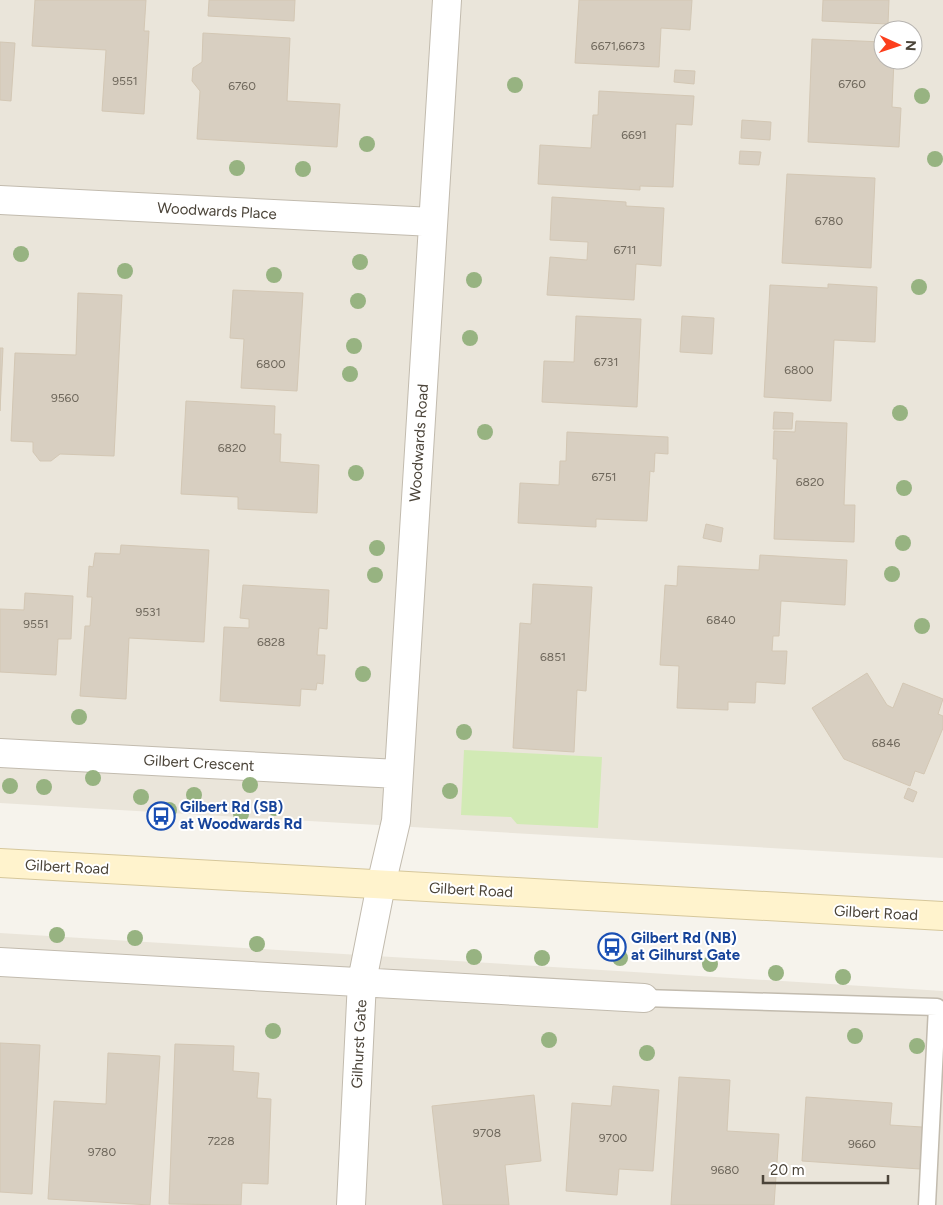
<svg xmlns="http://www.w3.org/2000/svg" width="943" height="1205" font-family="Figtree,sans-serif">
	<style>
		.residential { fill: #eae5da; fill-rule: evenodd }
		.green { fill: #d2eab5 }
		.building { fill: #d8cfc1; stroke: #d3c7b4 }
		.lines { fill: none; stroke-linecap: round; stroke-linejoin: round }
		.service-casing { stroke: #c2bbae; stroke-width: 19 }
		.minor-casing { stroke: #c2bbae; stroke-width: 30 }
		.secondary-casing { stroke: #d6c79b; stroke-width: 30 }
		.service { stroke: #fff; stroke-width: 16 }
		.minor { stroke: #fff; stroke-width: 28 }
		.secondary { stroke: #fff3cd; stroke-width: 28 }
		.tree { fill: #97b381 }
		.labels { text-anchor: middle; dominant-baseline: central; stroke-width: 4; stroke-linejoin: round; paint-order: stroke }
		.number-label { font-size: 12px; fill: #6e675b }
		.street-label { font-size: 15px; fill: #4b4439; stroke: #fff }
		.transit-label { font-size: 15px; font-weight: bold; fill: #164399; stroke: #fff; text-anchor: start }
	</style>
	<rect width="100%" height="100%" fill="#f6f3ec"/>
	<path class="residential" d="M 0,0 L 943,0 L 943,858 L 0,803 ZM 883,30 L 913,30 L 913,60 L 883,60 Z
		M 0,933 L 943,991 L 943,1205 L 0,1205 Z"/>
	<path class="green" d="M 464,750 L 602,757 L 598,828 L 517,824 L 511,817 L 461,815 Z"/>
	<path class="building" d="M 35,0 L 146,0 L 144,31 L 149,31 L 144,114 L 102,111 L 106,50 L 32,46 Z
		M 209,0 L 295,0 L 294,21 L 208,16 Z
		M 579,0 L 692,0 L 690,30 L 661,28 L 659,67 L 575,63 Z
		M 823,0 L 889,0 L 888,24 L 822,21 Z
		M 203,33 L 290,38 L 287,101 L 340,104 L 337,147 L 197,139 L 200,91 L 192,81 L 193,68 L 202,62 Z
		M 812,39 L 883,42 L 883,60 L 894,60 L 892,107 L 901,108 L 899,147 L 808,142 Z
		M 0,42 L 15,43 L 11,101 L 0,100 Z
		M 675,70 L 695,71 L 694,84 L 674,82 Z
		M 599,91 L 694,96 L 692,125 L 676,124 L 673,187 L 640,186 L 640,190 L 538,184 L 540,145 L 591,148 L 593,115 L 598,115 Z
		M 742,120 L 771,122 L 770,140 L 741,138 Z
		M 740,151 L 761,152 L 759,165 L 739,164 Z
		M 787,174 L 875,178 L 871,268 L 782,263 Z
		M 552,197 L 626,202 L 626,206 L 664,208 L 661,266 L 636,264 L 634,300 L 547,295 L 550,257 L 587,260 L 588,242 L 550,240 Z
		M 828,284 L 877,287 L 875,342 L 834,340 L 831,401 L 764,397 L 770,285 L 828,288 Z
		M 233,290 L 303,293 L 297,391 L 241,388 L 244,339 L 230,338 Z
		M 78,293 L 122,295 L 114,456 L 60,454 L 51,461 L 40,461 L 33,452 L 33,442 L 11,441 L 15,353 L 76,355 Z
		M 576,316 L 641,319 L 637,407 L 542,402 L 544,361 L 574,362 Z
		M 682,316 L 714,318 L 712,354 L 680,352 Z
		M 0,348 L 3,348 L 0,411 Z
		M 186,401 L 275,406 L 274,434 L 281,434 L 280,462 L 319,465 L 317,513 L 238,509 L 238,497 L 181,494 Z
		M 774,412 L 793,413 L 792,429 L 773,429 Z
		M 796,421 L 847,423 L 844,505 L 855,505 L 854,542 L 774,539 L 777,459 L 773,459 L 774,431 L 795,432 Z
		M 567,432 L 668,437 L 668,454 L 655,453 L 654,472 L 650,471 L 647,521 L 596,519 L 596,527 L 518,523 L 520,483 L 559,485 L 560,461 L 566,461 Z
		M 706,524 L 723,528 L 721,542 L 703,538 Z
		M 121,545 L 209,550 L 204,642 L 129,638 L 126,699 L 80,696 L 85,626 L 90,626 L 92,597 L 87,597 L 89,566 L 93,567 L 95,553 L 120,554 Z
		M 760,555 L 847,560 L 845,605 L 781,601 L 779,636 L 773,636 L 772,651 L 787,651 L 785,684 L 756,682 L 755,703 L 728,702 L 728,710 L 677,708 L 679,666 L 660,665 L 665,585 L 677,586 L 678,566 L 759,570 Z
		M 533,584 L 592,587 L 586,691 L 577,690 L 574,752 L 513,748 L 520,623 L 531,624 Z
		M 243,585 L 329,590 L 327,629 L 319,628 L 317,655 L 325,655 L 323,684 L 317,683 L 316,690 L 301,689 L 300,706 L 220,701 L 224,627 L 249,628 L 249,619 L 240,618 Z
		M 25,593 L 73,596 L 71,639 L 58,639 L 56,675 L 0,672 L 0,609 L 24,610 Z
		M 867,673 L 887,705 L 893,708 L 903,683 L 943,699 L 938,714 L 943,716 L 943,728 L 924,774 L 915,771 L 910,786 L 844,759 L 812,708 Z
		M 908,788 L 917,792 L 913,802 L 904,798 Z
		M 0,1043 L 40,1045 L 32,1194 L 0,1192 Z
		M 175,1044 L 234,1046 L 233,1071 L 259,1073 L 257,1098 L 271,1099 L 268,1184 L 242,1183 L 241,1205 L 169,1204 Z
		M 108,1053 L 160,1056 L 150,1205 L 48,1199 L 54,1101 L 106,1104 Z
		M 679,1077 L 730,1080 L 727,1131 L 779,1134 L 774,1205 L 671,1205 Z
		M 613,1086 L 659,1090 L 653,1171 L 619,1169 L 617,1195 L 566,1191 L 572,1103 L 611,1106 Z
		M 534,1095 L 541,1161 L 505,1165 L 509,1205 L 443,1205 L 432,1106 Z
		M 806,1097 L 892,1103 L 890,1125 L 922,1127 L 920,1169 L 802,1161 Z"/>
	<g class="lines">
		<g class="service-casing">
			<path id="service" d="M 644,998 L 937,1007 L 927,1205"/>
		</g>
		<g class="minor-casing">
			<path id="minor" d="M 0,200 L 433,222
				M 0,753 L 398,774
				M 0,962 L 644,998
				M 351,1205 L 362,981 L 381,885 L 396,821 L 447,0"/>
		</g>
		<g class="secondary-casing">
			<path id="secondary" d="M 0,863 L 943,916"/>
		</g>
		<use href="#service" class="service"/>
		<use href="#minor" class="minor"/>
		<use href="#secondary" class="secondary"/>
	</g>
	<g class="tree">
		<circle cx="515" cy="85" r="8"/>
		<circle cx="922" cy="96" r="8"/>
		<circle cx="367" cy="144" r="8"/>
		<circle cx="935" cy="159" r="8"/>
		<circle cx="237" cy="168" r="8"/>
		<circle cx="303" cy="169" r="8"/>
		<circle cx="21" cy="254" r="8"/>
		<circle cx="360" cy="262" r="8"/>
		<circle cx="125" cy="271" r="8"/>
		<circle cx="274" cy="275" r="8"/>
		<circle cx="474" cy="280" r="8"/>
		<circle cx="919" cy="287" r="8"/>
		<circle cx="358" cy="301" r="8"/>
		<circle cx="470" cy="338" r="8"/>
		<circle cx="354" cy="346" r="8"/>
		<circle cx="350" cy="374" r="8"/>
		<circle cx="900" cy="413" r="8"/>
		<circle cx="485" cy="432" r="8"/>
		<circle cx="356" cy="473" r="8"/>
		<circle cx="904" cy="488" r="8"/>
		<circle cx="903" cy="543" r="8"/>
		<circle cx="377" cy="548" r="8"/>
		<circle cx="892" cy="574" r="8"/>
		<circle cx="375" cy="575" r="8"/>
		<circle cx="922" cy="626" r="8"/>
		<circle cx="363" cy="674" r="8"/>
		<circle cx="79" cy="717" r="8"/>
		<circle cx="464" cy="732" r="8"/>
		<circle cx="93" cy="778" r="8"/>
		<circle cx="250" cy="785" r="8"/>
		<circle cx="10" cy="786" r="8"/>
		<circle cx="44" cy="787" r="8"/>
		<circle cx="450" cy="791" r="8"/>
		<circle cx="194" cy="795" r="8"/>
		<circle cx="141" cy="797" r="8"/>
		<circle cx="275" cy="808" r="8"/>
		<circle cx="169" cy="810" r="8"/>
		<circle cx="241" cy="814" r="8"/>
		<circle cx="57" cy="935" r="8"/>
		<circle cx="135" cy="938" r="8"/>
		<circle cx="257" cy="944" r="8"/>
		<circle cx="474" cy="957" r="8"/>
		<circle cx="542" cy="958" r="8"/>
		<circle cx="620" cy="958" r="8"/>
		<circle cx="710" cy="964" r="8"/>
		<circle cx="776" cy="973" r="8"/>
		<circle cx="843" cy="977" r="8"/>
		<circle cx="273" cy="1031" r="8"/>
		<circle cx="855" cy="1036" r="8"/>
		<circle cx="549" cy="1040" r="8"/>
		<circle cx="917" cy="1046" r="8"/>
		<circle cx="647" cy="1053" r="8"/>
	</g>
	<defs>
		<g id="bus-ring" transform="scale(1.4375)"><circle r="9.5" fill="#fff" stroke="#1a4fb4" stroke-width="1.5"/><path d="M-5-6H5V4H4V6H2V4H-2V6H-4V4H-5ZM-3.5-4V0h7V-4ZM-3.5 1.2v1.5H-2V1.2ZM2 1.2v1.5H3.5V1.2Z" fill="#1a4fb4"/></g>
	</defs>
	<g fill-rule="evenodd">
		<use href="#bus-ring" x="161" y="816"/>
		<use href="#bus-ring" x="612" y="947"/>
	</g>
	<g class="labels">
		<g class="number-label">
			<text x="618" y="46">6671,6673</text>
			<text x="125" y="81">9551</text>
			<text x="852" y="84">6760</text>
			<text x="242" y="86">6760</text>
			<text x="634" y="135">6691</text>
			<text x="829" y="221">6780</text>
			<text x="625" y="250">6711</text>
			<text x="606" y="362">6731</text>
			<text x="271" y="364">6800</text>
			<text x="799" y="370">6800</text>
			<text x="65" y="398">9560</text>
			<text x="232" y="448">6820</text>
			<text x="604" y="477">6751</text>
			<text x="810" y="482">6820</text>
			<text x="148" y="612">9531</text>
			<text x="721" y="620">6840</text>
			<text x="36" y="624">9551</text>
			<text x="271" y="642">6828</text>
			<text x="553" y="657">6851</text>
			<text x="886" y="743">6846</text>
			<text x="487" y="1133">9708</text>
			<text x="613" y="1138">9700</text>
			<text x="221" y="1141">7228</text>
			<text x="862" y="1144">9660</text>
			<text x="102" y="1152">9780</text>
			<text x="725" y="1170">9680</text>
		</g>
		<g class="street-label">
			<text transform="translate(217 211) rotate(3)">Woodwards Place</text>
			<text transform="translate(419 443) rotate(-86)">Woodwards Road</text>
			<text transform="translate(199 763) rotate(3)">Gilbert Crescent</text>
			<text transform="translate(67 867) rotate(3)">Gilbert Road</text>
			<text transform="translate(471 890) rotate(3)">Gilbert Road</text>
			<text transform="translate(876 913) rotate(3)">Gilbert Road</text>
			<text transform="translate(359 1044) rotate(-87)">Gilhurst Gate</text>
		</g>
		<g class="transit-label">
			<text x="180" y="807">Gilbert Rd (SB)<tspan x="180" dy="17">at Woodwards Rd</tspan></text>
			<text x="631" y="938">Gilbert Rd (NB)<tspan x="631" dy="17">at Gilhurst Gate</tspan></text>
		</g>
	</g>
	<g transform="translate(898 45) rotate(93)"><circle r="24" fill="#ffffff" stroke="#b7b4b0"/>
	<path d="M0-4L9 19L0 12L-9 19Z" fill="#fc3f1d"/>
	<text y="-8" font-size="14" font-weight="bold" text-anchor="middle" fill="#4b4439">N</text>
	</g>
	<path d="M763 1175v8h125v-8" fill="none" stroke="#4b4439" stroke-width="2.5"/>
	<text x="770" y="1175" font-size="15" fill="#4b4439" stroke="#ffffff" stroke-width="4" paint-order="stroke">20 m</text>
</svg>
